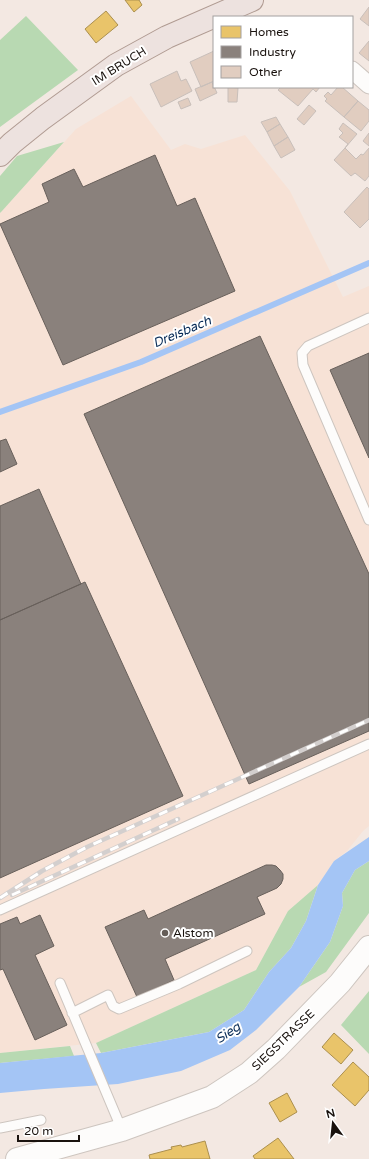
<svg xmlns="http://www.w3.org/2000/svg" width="369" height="1159" font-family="'Varela Round',sans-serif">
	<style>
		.built { fill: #f7e2d6 }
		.forest { fill: #b8d9b2 }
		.water { fill: #a4c5f5 }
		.homes { fill: #e9c46a; stroke: #ab8f4e }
		.industry { fill: #8a817c; stroke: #68605b }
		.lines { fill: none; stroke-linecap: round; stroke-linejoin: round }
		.stream { stroke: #a4c5f5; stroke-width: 6 }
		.building { fill: #e1cdc0; stroke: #c8bfba }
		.lane-casing { stroke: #cdc5bf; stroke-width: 11 }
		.street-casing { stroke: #cdc5bf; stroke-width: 19 }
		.secondary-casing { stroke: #cdc5bf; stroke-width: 24 }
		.primary-casing { stroke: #b09b92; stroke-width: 24 }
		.lane { stroke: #fdfcfb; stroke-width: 9 }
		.street { stroke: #fdfcfb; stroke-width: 17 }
		.secondary { stroke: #fdfcfb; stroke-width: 22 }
		.primary { stroke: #ede2df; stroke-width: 22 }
		.rail-casing { stroke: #d3cfce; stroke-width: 4.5 }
		.rail { stroke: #fff; stroke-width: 3; stroke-dasharray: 9; stroke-linecap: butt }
		.poi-dot { fill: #655d58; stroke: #fff; stroke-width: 1.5 }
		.labels { text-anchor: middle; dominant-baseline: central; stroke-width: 4; stroke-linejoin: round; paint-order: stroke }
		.street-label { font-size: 12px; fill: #19120e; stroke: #fff }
		.poi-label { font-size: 12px; fill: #19120e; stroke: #fff; text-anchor: start }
		.water-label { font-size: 13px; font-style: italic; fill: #092c57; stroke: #fff }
	</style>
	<rect width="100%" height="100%" fill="#f3e8e2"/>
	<path class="built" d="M 131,96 L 171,150 L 185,144 L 201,149 L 245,135 L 290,191 L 343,297 L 369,286 L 369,826 L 363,831 L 347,851 L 334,861 L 318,885 L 288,911 L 256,970 L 96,1043 L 0,1053 L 0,213 L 76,129 Z"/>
	<path class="forest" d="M 26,16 L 78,70 L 0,127 L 0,40 Z
		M 64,142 L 2,211 L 0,213 L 0,176 L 17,156 Z
		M 369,861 L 369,913 L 326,972 L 299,987 L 330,942 L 343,906 L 342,893 L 355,870 Z
		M 318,885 L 306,921 L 291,948 L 269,972 L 244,1010 L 209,1032 L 101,1053 L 96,1043 L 256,970 L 288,911 Z
		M 369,991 L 369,1054 L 341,1025 Z
		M 70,1046 L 74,1056 L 0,1063 L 0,1053 Z"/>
	<path class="water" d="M 369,837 L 369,861 L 355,870 L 342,893 L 343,906 L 330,942 L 299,987 L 256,1030 L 230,1050 L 181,1071 L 118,1084 L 44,1089 L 0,1093 L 0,1063 L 101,1053 L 209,1032 L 244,1010 L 269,972 L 291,948 L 306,921 L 318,885 L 334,861 Z"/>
	<path class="homes" d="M 125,0 L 139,0 L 142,5 L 134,12 Z
		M 106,11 L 118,25 L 96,43 L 85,29 Z
		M 334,1033 L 353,1050 L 341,1064 L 322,1047 Z
		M 353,1062 L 369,1077 L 369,1090 L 355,1106 L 332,1085 Z
		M 287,1093 L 297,1112 L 280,1122 L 269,1103 Z
		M 278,1138 L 294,1159 L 255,1159 L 253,1156 Z
		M 205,1141 L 210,1159 L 150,1159 L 149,1155 L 172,1149 L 171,1147 L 181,1145 L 182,1147 Z"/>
	<path class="industry" d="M 155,155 L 177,206 L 195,198 L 235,291 L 63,365 L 0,224 L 49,202 L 42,184 L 74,169 L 83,187 Z
		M 260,336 L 369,574 L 369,731 L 249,784 L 84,414 Z
		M 369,353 L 369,458 L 330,370 Z
		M 6,439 L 17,464 L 0,472 L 0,441 Z
		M 39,489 L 81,584 L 0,620 L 0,506 Z
		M 85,582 L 183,796 L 0,878 L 0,620 Z
		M 266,865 L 272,865 L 276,866 L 280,870 L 283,874 L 283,879 L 281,884 L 277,888 L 257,897 L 265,914 L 165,959 L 174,980 L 137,997 L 105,927 L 144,910 L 148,919 Z
		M 40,915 L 54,946 L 35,955 L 67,1025 L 35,1040 L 3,969 L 0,970 L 0,924 L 17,917 L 20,924 Z"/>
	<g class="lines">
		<path class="stream" d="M 0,412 L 141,362 L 369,263"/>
	</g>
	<path class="building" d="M 369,7 L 369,26 L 360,19 Z
		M 369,41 L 369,61 L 359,53 Z
		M 214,51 L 214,81 L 201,87 L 190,62 Z
		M 177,71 L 181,81 L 186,79 L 192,91 L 161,107 L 150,84 Z
		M 212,82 L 217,93 L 200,101 L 195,89 Z
		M 228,87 L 238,88 L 237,102 L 228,102 Z
		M 281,87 L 320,87 L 316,92 L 313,89 L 298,106 L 278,90 Z
		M 338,87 L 342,87 L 358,101 L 344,117 L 325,101 L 327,99 L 324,96 L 328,92 L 331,95 Z
		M 188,98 L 191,105 L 181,109 L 178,102 Z
		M 358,101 L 369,110 L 369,121 L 361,131 L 344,117 Z
		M 309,105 L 316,111 L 304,125 L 297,119 Z
		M 276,117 L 280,124 L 267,132 L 261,122 Z
		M 343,123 L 357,134 L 345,148 L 348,144 L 339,137 L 343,133 L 339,129 Z
		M 280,124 L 288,137 L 274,146 L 267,132 Z
		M 369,133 L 369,146 L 363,141 Z
		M 288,137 L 295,150 L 281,158 L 274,146 Z
		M 345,148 L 356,159 L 361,154 L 363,155 L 369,148 L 369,176 L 365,181 L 355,173 L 351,176 L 334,160 Z
		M 367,187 L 369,189 L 369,219 L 360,228 L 344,212 Z"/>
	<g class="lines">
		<g class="lane-casing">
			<path id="lane" d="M 369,318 L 308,346 L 302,353 L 303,365 L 369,520
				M 0,910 L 369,744
				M 60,983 L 122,1130
				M 72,1013 L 108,995 L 113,1006 L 119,1009 L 179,984 L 247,951
				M 0,1128 L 41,1120"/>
		</g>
		<g class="street-casing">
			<path id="street" d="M 352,70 L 369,85"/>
		</g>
		<g class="secondary-casing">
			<path id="secondary" d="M 17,1159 L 122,1130 L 212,1097 L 249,1073 L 276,1049 L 340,983 L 369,947"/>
		</g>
		<g class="primary-casing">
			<path id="primary" d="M 0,155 L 12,143 L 43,118 L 116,65 L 167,37 L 252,0"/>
		</g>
		<use href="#lane" class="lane"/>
		<use href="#street" class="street"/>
		<use href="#secondary" class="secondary"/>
		<use href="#primary" class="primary"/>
		<g class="rail-casing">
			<path id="rail" d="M 12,895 L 178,819
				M 0,898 L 42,871 L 87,847 L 369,720"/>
		</g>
		<use href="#rail" class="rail"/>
	</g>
	<circle class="poi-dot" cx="165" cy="933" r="4"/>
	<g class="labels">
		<g class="street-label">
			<text transform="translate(119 66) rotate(-32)">IM BRUCH</text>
			<text transform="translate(283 1040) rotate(-44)">SIEGSTRASSE</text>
		</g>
		<g class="poi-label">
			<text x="173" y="933">Alstom</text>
		</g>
		<g class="water-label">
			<text transform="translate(182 332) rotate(-23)">Dreisbach</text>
			<text transform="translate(228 1033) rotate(-34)">Sieg</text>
		</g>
	</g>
	<rect x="213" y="16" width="140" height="72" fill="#ffffff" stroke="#a3a09f"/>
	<rect x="221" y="26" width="20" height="12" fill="#e9c46a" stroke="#a3a09f"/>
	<text x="249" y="36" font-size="12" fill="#19120e">Homes</text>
	<rect x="221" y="46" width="20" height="12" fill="#8a817c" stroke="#a3a09f"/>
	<text x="249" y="56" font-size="12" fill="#19120e">Industry</text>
	<rect x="221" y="66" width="20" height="12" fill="#e1cdc0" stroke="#a3a09f"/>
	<text x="249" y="76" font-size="12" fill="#19120e">Other</text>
	<g transform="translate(333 1123) rotate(345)" stroke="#ffffff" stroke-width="3" paint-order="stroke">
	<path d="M0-3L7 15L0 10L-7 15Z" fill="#19120e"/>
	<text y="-6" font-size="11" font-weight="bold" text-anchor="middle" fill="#19120e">N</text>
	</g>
	<path d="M18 1135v6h61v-6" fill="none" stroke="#19120e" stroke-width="2"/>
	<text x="24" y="1135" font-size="12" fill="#19120e" stroke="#ffffff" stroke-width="3" paint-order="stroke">20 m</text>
</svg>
